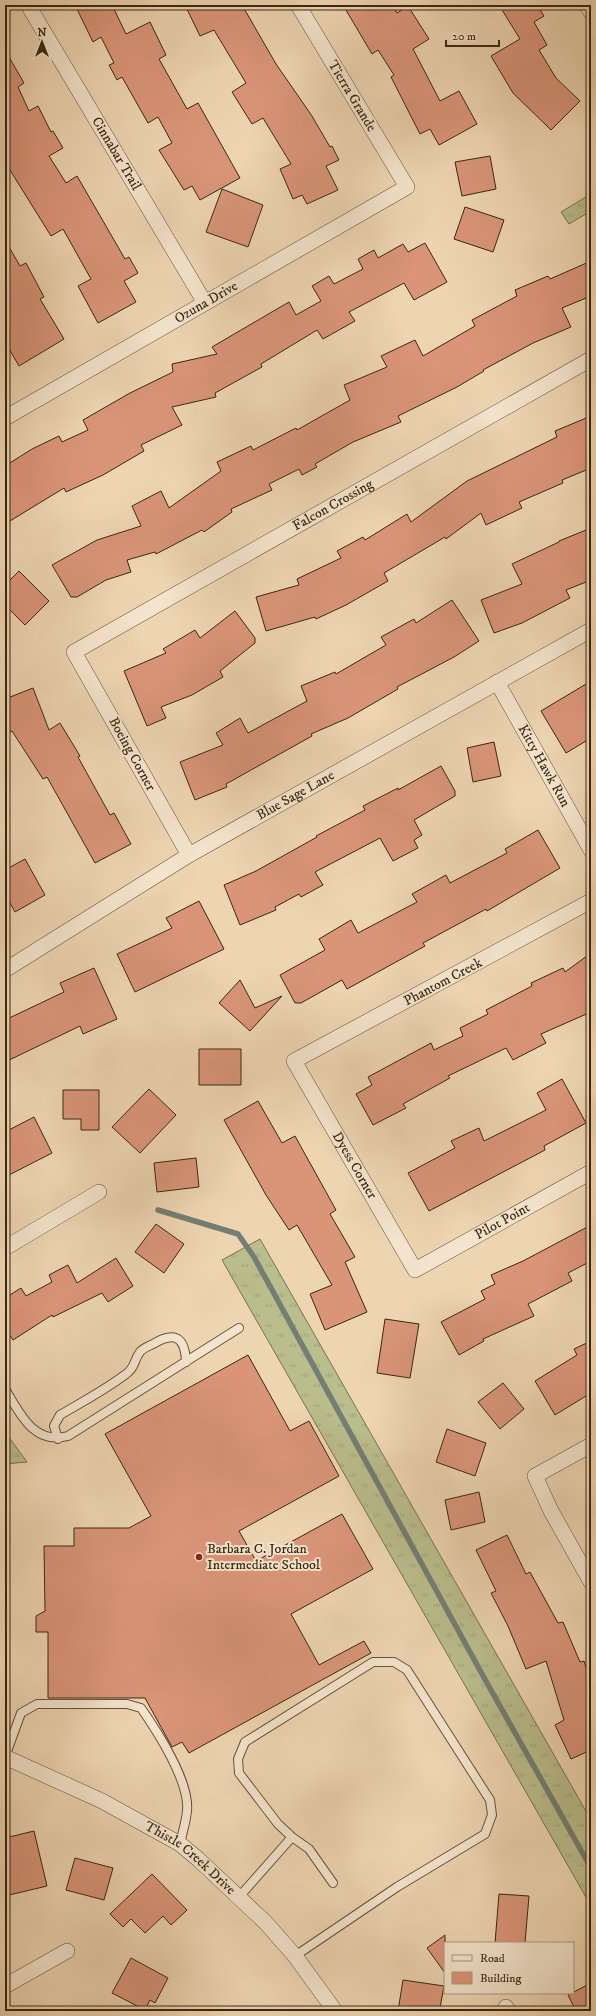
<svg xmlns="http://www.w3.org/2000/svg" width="596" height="2016" font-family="'IM FELL DW Pica',serif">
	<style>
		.grass { fill: url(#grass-tufts); stroke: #79724f }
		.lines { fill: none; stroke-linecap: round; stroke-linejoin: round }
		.stream { stroke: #747e74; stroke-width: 5.5 }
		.building { fill: #da9579; stroke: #382812 }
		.service-casing { stroke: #66533a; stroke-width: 10 }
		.minor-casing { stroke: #66533a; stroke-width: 16 }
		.service { stroke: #f4e4cd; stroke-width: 8 }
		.minor { stroke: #f4e4cd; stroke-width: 15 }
		.poi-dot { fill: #8f2418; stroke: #f4e4cd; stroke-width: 1.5 }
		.labels { text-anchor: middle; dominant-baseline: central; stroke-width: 4; stroke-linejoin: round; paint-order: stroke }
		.street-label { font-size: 14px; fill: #382812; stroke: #f4e4cd }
		.poi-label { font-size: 14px; fill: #382812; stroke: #f4e4cd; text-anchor: start }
	</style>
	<defs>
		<pattern id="grass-tufts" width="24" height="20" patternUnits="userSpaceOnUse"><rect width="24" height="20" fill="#babd8c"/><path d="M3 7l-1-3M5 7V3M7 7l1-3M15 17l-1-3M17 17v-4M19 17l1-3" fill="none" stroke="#a1a278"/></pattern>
	</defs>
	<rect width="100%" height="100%" fill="#eed5b2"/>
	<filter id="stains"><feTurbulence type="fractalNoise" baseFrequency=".005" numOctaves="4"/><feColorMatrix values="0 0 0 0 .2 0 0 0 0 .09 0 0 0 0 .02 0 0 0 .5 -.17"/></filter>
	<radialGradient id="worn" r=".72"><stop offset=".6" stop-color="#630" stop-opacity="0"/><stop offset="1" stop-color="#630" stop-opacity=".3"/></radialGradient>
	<path class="grass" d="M 591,194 L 591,211 L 569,224 L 561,212 Z
		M 260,1239 L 591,1820 L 591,1906 L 222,1260 Z
		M 5,1432 L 27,1462 L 5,1464 Z"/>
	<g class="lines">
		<path class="stream" d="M 158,1210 L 238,1234 L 254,1257 L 482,1674 L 591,1868"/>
	</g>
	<path class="building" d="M 75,5 L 112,5 L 126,34 L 150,22 L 166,55 L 159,59 L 187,109 L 198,103 L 240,178 L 200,200 L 192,186 L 184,190 L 159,150 L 172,143 L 158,117 L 148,123 L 122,77 L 117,80 L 109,65 L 114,63 L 101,37 L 93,42 Z
		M 185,5 L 242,5 L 276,64 L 312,116 L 330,147 L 332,146 L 339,160 L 326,166 L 338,190 L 307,204 L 302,195 L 293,199 L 280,169 L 291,164 L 263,118 L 252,124 L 232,92 L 246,83 L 214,30 L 200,36 Z
		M 343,5 L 393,5 L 397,13 L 408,6 L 429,39 L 413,49 L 440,101 L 459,91 L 477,124 L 439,145 L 430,129 L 420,134 L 391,77 L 394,75 L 378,50 L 372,54 Z
		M 499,5 L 537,5 L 544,16 L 534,22 L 547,45 L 539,50 L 556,78 L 580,101 L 551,130 L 513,93 L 491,56 L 520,39 Z
		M 5,50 L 24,83 L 18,87 L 29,111 L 38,106 L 51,132 L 53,131 L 63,148 L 49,156 L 66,183 L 77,176 L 125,259 L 129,257 L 138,273 L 124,281 L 136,302 L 98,323 L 78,286 L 91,279 L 63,229 L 51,236 L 5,162 Z
		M 490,156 L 496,189 L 462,196 L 455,162 Z
		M 222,189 L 263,205 L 248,247 L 206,232 Z
		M 465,207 L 504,220 L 493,252 L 454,239 Z
		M 5,240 L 20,266 L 26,263 L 44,297 L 40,299 L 64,339 L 19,366 L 5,342 Z
		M 425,243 L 447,282 L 414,300 L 404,283 L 349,312 L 355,321 L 323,339 L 317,330 L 261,364 L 262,367 L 215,393 L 216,397 L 172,407 L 182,425 L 141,445 L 144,451 L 103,475 L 66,492 L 64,488 L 5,524 L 5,466 L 32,449 L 59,436 L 62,442 L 88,430 L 83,420 L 130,393 L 173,372 L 172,364 L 217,354 L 212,347 L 289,302 L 296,315 L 321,301 L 312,286 L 329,276 L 334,284 L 363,269 L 358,259 L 374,250 L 378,258 L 403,244 L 408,252 Z
		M 591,261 L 591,296 L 562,308 L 571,327 L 533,343 L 483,370 L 484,371 L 457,387 L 398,416 L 401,422 L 353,442 L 315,464 L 317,467 L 302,475 L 299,469 L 269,484 L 272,490 L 231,509 L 232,512 L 204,532 L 202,530 L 156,554 L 155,552 L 127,560 L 131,572 L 106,580 L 77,597 L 71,597 L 52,565 L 97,540 L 141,526 L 132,506 L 161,491 L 169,508 L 221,471 L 217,462 L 251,446 L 253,450 L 296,428 L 297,430 L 350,400 L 344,385 L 387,367 L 381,356 L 415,340 L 423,356 L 475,326 L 472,320 L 517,296 L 515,290 L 548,276 L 550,279 Z
		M 591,416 L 591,468 L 562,480 L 563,483 L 519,502 L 522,508 L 486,525 L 481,513 L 446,539 L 445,537 L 384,573 L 388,581 L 346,605 L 316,619 L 315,617 L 266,631 L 256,597 L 299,585 L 297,579 L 341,558 L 337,551 L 363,537 L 365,540 L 407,514 L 411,522 L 467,481 L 557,437 L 555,431 Z
		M 591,528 L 591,580 L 566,590 L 570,598 L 522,623 L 494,633 L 481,600 L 522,584 L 512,564 L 559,542 L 559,541 Z
		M 19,571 L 49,601 L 25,625 L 5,605 L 5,585 Z
		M 452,600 L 479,641 L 454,657 L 397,687 L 398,689 L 348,718 L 311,734 L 312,736 L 226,784 L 227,787 L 195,800 L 180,762 L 223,745 L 216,733 L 240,718 L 248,733 L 307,701 L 301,686 L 335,672 L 336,674 L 386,645 L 381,637 L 414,619 L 416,623 Z
		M 235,611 L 255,638 L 255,643 L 220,671 L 223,677 L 192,695 L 161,707 L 166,718 L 147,726 L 124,671 L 166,653 L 163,649 L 195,630 L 200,638 Z
		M 591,681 L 591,738 L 566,753 L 541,711 Z
		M 33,688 L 49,730 L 60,723 L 80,756 L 78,757 L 110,815 L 114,813 L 131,844 L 95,863 L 47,777 L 43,779 L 12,731 L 5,734 L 5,699 Z
		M 494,742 L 501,776 L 473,782 L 467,748 Z
		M 441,766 L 455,791 L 455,796 L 414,820 L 422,835 L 414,840 L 418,848 L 393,861 L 380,838 L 315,872 L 323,885 L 301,897 L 299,894 L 275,907 L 276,910 L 240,925 L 224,885 L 256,871 L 317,837 L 316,836 L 365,810 L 363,806 L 398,788 L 398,790 Z
		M 538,830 L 560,868 L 487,911 L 486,909 L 423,943 L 425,946 L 347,989 L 342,980 L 301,1003 L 295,1003 L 280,975 L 325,950 L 319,939 L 351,920 L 358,933 L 417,902 L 412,894 L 446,875 L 450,883 L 507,853 L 505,849 Z
		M 25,859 L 45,895 L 15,912 L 5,894 L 5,870 Z
		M 199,901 L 224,949 L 135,992 L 117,954 L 172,928 L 166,918 Z
		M 591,953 L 591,1012 L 541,1034 L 546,1043 L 513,1060 L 506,1048 L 448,1076 L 450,1078 L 403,1104 L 406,1108 L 373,1125 L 356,1094 L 372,1085 L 368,1077 L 431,1043 L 434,1050 L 463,1036 L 460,1028 L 488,1014 L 486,1010 L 532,986 L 531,983 L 563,968 L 565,972 Z
		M 94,968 L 117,1019 L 83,1034 L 80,1026 L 5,1062 L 5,1020 L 64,992 L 60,983 Z
		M 240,980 L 255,1008 L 282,996 L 250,1031 L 219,1003 Z
		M 199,1049 L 241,1049 L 241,1085 L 199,1085 Z
		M 562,1079 L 586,1123 L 544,1146 L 545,1150 L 429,1211 L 408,1173 L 455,1148 L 451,1141 L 479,1128 L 484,1141 L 546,1110 L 537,1093 Z
		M 149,1089 L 176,1115 L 140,1153 L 112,1127 Z
		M 63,1090 L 99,1090 L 99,1130 L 81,1130 L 81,1119 L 63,1119 Z
		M 258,1101 L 282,1143 L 295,1136 L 336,1210 L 330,1214 L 355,1257 L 345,1262 L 367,1312 L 325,1330 L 310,1294 L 332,1285 L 297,1225 L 289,1230 L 266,1195 L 224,1120 Z
		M 34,1117 L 52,1153 L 5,1177 L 5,1132 Z
		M 196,1158 L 199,1187 L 157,1192 L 154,1163 Z
		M 156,1224 L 184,1244 L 164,1273 L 135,1252 Z
		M 591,1225 L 591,1261 L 568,1273 L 572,1281 L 528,1304 L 534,1316 L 483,1339 L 484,1341 L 459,1355 L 441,1322 L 485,1299 L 481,1291 L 495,1284 L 491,1275 L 523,1261 Z
		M 116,1258 L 133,1286 L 108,1302 L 102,1293 L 53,1317 L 52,1315 L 13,1340 L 5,1328 L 5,1298 L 21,1288 L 26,1296 L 52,1282 L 49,1275 L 68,1265 L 77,1283 Z
		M 385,1319 L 419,1324 L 410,1378 L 377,1373 Z
		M 591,1341 L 591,1393 L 555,1415 L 535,1381 L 577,1355 L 574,1349 Z
		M 248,1355 L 290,1431 L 309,1421 L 339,1476 L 239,1531 L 256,1561 L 342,1514 L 373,1569 L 291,1614 L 319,1665 L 364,1641 L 371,1653 L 189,1753 L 182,1742 L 172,1747 L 145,1698 L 48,1698 L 48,1632 L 36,1632 L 36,1616 L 45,1611 L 44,1546 L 74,1546 L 74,1528 L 129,1528 L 151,1516 L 105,1434 Z
		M 503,1383 L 524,1409 L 500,1429 L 478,1402 Z
		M 447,1429 L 486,1443 L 475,1476 L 436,1462 Z
		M 479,1492 L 485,1522 L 451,1530 L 445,1500 Z
		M 507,1535 L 526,1574 L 530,1572 L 558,1623 L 563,1622 L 580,1662 L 584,1661 L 591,1684 L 591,1750 L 571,1759 L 555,1725 L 564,1720 L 546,1661 L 526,1669 L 508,1626 L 491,1593 L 496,1591 L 476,1550 Z
		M 34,1831 L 47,1886 L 5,1896 L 5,1838 Z
		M 75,1858 L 113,1868 L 104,1900 L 66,1890 Z
		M 152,1874 L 187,1910 L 171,1925 L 163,1916 L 145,1933 L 131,1919 L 123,1927 L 110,1914 Z
		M 499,1894 L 529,1896 L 525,1943 L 495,1943 Z
		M 445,1935 L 445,1973 L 427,1948 Z
		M 131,1958 L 168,1978 L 155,2003 L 150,2000 L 145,2010 L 112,1993 Z
		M 403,1980 L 444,1986 L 440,2008 L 431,2007 L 430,2011 L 398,2011 Z
		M 591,1983 L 591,2011 L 576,2011 L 568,1995 Z"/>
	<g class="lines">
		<g class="service-casing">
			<path id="service" d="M 5,1389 C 20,1413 33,1445 68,1436 L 239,1328
				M 58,1439 L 54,1426 L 60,1415 C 82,1402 105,1390 126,1374 C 136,1367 133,1361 140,1352 C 143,1348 149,1346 153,1344 C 175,1331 185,1337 186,1362
				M 5,1757 L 21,1713 L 37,1704 L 127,1704 L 141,1708 C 157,1731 190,1782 187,1811 C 186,1822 182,1834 180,1844
				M 292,1837 L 309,1849 L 333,1883
				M 239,1897 L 292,1837 L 278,1824 L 239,1773 L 238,1759 L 245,1742 L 373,1662 L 394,1662 L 407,1670 L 490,1800 L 492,1815 L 485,1834 L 397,1887 L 295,1956"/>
		</g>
		<g class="minor-casing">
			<g id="minor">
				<path id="s1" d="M 28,5 L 205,303"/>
				<path d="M 587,5 L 591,12"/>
				<path id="s2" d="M 5,418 L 407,187 L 298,5"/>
				<path id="s3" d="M 497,682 L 591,850"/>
				<path id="s4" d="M 189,855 L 74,652 L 591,359"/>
				<path id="s5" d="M 591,901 L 294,1061 L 415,1270 L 591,1172"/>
				<path id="s6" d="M 5,970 L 189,855 L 591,630"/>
				<path d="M 5,1248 L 99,1192"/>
				<path d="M 591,1445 L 535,1476 L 551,1511 L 591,1582"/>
				<path id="s7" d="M 5,1757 L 102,1801 L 180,1844 L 198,1859 L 266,1923 L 295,1956 L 335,2011"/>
				<path d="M 5,1986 L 67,1951"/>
				<path d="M 506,2007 L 508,2011"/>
			</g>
		</g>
		<use href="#service" class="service"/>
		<use href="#minor" class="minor"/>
	</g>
	<circle class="poi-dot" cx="199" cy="1557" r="4"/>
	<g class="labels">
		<g class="street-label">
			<text transform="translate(352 96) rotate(59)">Tierra Grande</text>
			<text stroke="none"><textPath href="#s1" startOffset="173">Cinnabar Trail</textPath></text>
			<text stroke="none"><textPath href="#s2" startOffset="232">Ozuna Drive</textPath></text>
			<text stroke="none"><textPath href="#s4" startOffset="531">Falcon Crossing</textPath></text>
			<text transform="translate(132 754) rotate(61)">Boeing Corner</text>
			<text stroke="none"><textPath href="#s3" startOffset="96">Kitty Hawk Run</textPath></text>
			<text stroke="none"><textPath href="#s6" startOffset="339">Blue Sage Lane</textPath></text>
			<text transform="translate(443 982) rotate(-28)">Phantom Creek</text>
			<text stroke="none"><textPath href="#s5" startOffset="458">Dyess Corner</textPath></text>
			<text stroke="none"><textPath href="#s5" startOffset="679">Pilot Point</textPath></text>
			<text stroke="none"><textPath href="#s7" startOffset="212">Thistle Creek Drive</textPath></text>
		</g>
		<g class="poi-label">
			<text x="207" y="1549">Barbara C. Jordan<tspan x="207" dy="16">Intermediate School</tspan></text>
		</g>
	</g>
	<rect width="596" height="2016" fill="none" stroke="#eed5b2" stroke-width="20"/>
	<rect x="6" y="6" width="584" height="2004" fill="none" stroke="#382812" stroke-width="2"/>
	<rect x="10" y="10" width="576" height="1996" fill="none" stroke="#382812"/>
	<rect x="444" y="1942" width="130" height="52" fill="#f4e4cd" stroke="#a99982"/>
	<rect x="452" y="1955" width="20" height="6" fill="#f4e4cd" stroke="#a99982"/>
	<text x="480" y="1962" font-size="12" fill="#382812">Road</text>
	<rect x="452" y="1972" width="20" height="12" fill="#da9579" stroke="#a99982"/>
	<text x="480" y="1982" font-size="12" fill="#382812">Building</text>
	<g transform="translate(42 42)" stroke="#f4e4cd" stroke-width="3" paint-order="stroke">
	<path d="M0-3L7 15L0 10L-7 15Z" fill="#382812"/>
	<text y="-6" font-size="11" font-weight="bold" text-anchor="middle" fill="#382812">N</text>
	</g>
	<path d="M446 40v6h53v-6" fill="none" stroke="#382812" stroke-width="2"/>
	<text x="452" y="40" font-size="12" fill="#382812" stroke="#f4e4cd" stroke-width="3" paint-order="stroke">20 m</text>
	<rect width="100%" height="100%" filter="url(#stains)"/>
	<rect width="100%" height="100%" fill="url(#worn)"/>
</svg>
